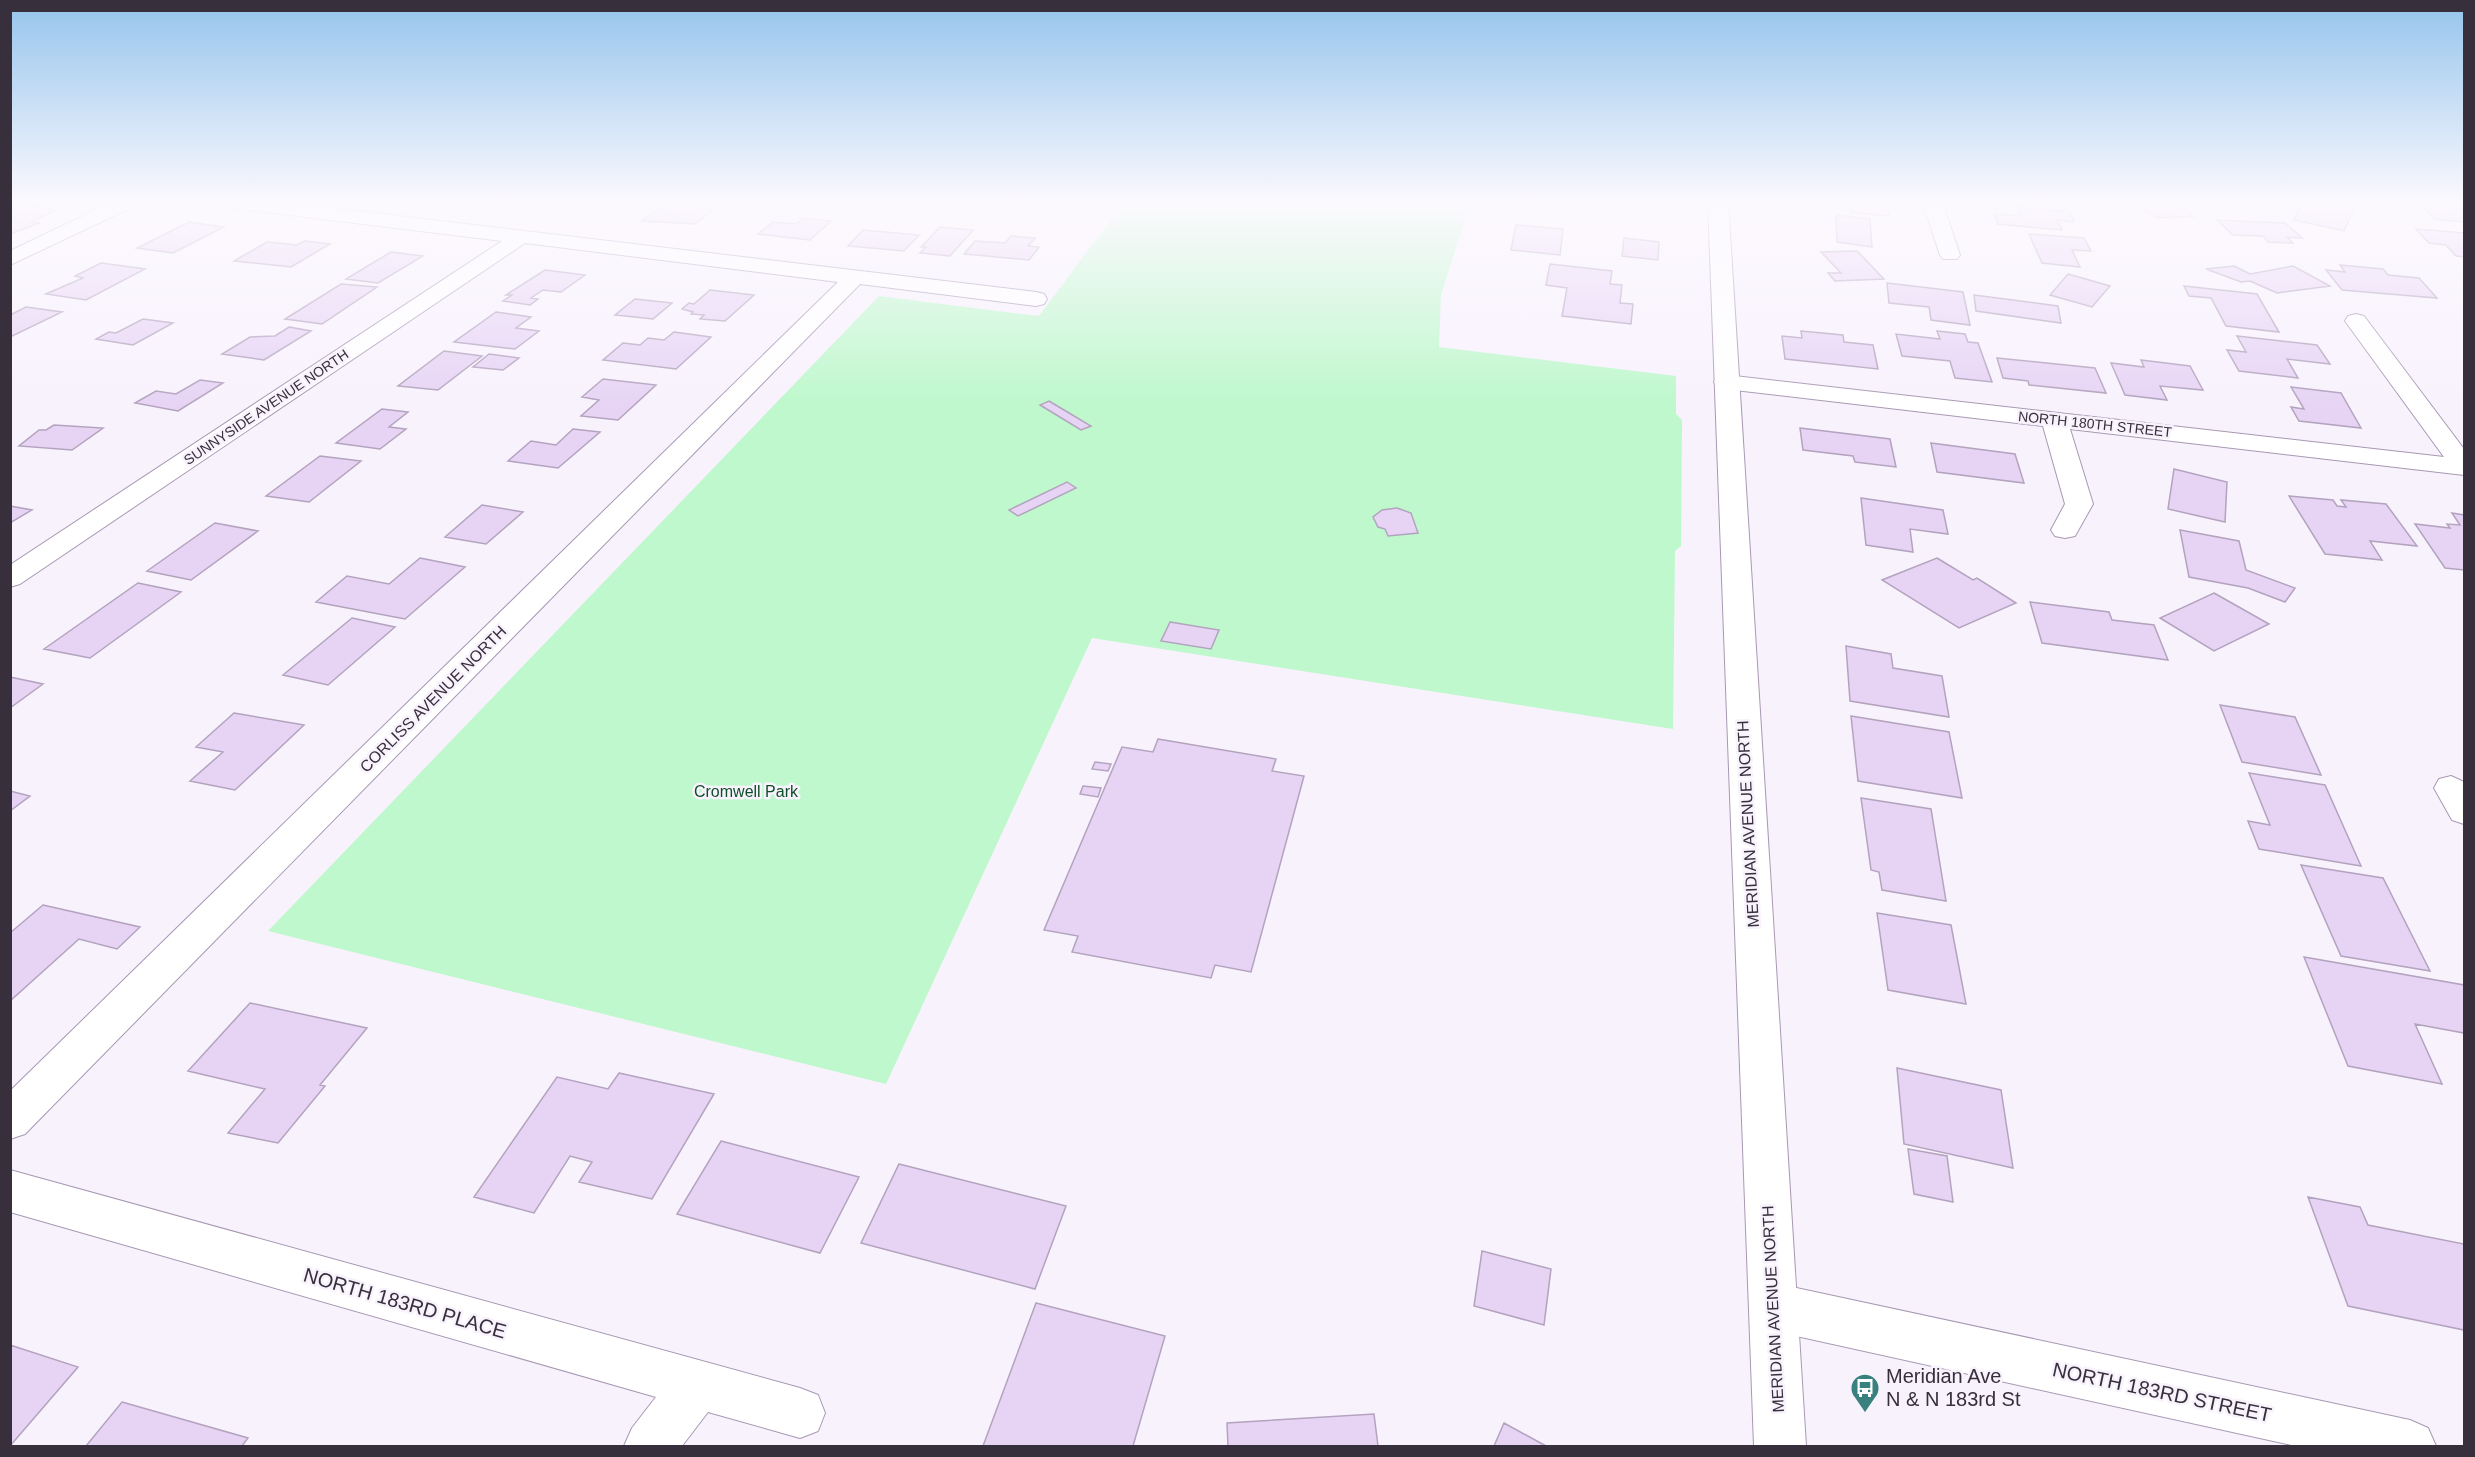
<svg xmlns="http://www.w3.org/2000/svg" width="2475" height="1457" font-family="Helvetica,sans-serif">
	<style>
		.green { fill: #bef8cc }
		.building { fill: #e7d4f5; stroke: #b3a3be; stroke-width: 1.5 }
		.lines { fill: none; stroke-linecap: round; stroke-linejoin: round }
		.minor-casing { stroke: #a898b3; stroke-width: 2 }
		.tertiary-casing { stroke: #a898b3; stroke-width: 2 }
		.minor { fill: #fff; fill-rule: evenodd }
		.tertiary { fill: #fff; fill-rule: evenodd }
		.labels { text-anchor: middle; dominant-baseline: central; stroke-width: 5; stroke-linejoin: round; paint-order: stroke }
		.far-street-label { font-size: 14px; fill: #37303c; stroke: #f8f2fd }
		.street-label { font-size: 16px; fill: #37303c; stroke: #f8f2fd }
		.park-label { font-size: 16px; fill: #0f4f28; stroke: #f8f2fd }
		.near-street-label { font-size: 20px; fill: #37303c; stroke: #f8f2fd }
		.near-poi-label { font-size: 20px; fill: #37303c; stroke: #f8f2fd; text-anchor: start }
	</style>
	<rect width="100%" height="100%" fill="#f8f2fd"/>
	<path class="green" d="M 1125,201 L 1471,201 L 1441,295 L 1439,347 L 1676,376 L 1676,414 L 1682,420 L 1681,546 L 1675,551 L 1673,729 L 1092,638 L 886,1084 L 268,931 L 879,296 L 1039,316 Z"/>
	<path class="building" d="M 10,201 L 37,202 L 27,206 L 56,210 L 31,222 L 40,223 L 10,234 Z
		M 541,201 L 626,201 L 617,207 L 571,202 L 563,207 L 537,204 Z
		M 1849,201 L 1885,201 L 1889,216 L 1852,213 Z
		M 2132,201 L 2171,201 L 2194,216 L 2157,218 Z
		M 2303,201 L 2327,201 L 2355,207 L 2344,231 L 2294,220 Z
		M 2416,201 L 2451,201 L 2464,213 L 2464,222 L 2435,219 Z
		M 664,204 L 713,209 L 695,224 L 642,221 Z
		M 2017,207 L 2070,212 L 2074,222 L 2057,220 L 2062,230 L 1998,224 L 1994,214 L 2021,216 Z
		M 1836,215 L 1870,219 L 1872,247 L 1837,242 Z
		M 803,218 L 831,221 L 810,240 L 758,234 L 773,222 L 797,224 Z
		M 2217,220 L 2285,223 L 2302,238 L 2287,237 L 2293,243 L 2268,242 L 2263,236 L 2233,235 Z
		M 189,222 L 224,227 L 173,253 L 137,248 Z
		M 1516,225 L 1563,229 L 1560,255 L 1511,250 Z
		M 940,227 L 973,230 L 950,256 L 920,253 L 926,247 L 921,247 Z
		M 2416,229 L 2464,233 L 2464,257 L 2456,256 L 2446,245 L 2429,243 Z
		M 863,230 L 919,235 L 904,251 L 848,246 Z
		M 2029,234 L 2084,238 L 2091,251 L 2072,250 L 2080,267 L 2042,263 Z
		M 1011,236 L 1035,238 L 1028,246 L 1039,247 L 1029,260 L 964,254 L 975,241 L 1005,243 Z
		M 1624,238 L 1659,242 L 1658,260 L 1622,256 Z
		M 305,241 L 330,244 L 291,267 L 234,261 L 267,242 L 297,245 Z
		M 1857,251 L 1884,279 L 1835,281 L 1828,273 L 1841,273 L 1821,252 Z
		M 391,252 L 423,256 L 378,283 L 346,279 Z
		M 101,263 L 145,269 L 86,300 L 46,294 L 83,278 L 75,276 Z
		M 1550,264 L 1612,271 L 1610,284 L 1622,285 L 1620,303 L 1633,304 L 1631,324 L 1562,316 L 1567,288 L 1546,285 Z
		M 2340,265 L 2383,269 L 2388,275 L 2419,278 L 2437,298 L 2342,290 L 2326,270 L 2345,272 Z
		M 2234,266 L 2250,274 L 2293,266 L 2330,286 L 2277,293 L 2250,281 L 2241,282 L 2206,269 Z
		M 545,270 L 585,275 L 561,292 L 543,290 L 531,298 L 538,299 L 530,305 L 503,301 L 512,295 L 506,295 Z
		M 2068,274 L 2110,286 L 2092,307 L 2050,295 Z
		M 1887,283 L 1963,292 L 1970,325 L 1931,320 L 1929,307 L 1889,303 Z
		M 341,284 L 377,287 L 322,324 L 285,319 Z
		M 2184,286 L 2257,294 L 2279,332 L 2226,326 L 2211,298 L 2189,296 Z
		M 710,290 L 754,295 L 725,321 L 700,319 L 704,315 L 691,314 L 693,312 L 682,309 L 689,303 L 694,304 Z
		M 1974,295 L 2058,306 L 2061,323 L 1976,311 Z
		M 635,299 L 672,303 L 653,319 L 615,315 Z
		M 26,307 L 62,312 L 10,337 L 10,315 Z
		M 496,312 L 531,317 L 516,328 L 539,331 L 515,349 L 454,342 Z
		M 143,319 L 173,323 L 133,345 L 96,339 L 109,332 L 116,333 Z
		M 289,327 L 311,331 L 264,360 L 222,354 L 250,337 L 275,336 Z
		M 1801,331 L 1843,335 L 1844,342 L 1873,345 L 1878,369 L 1785,359 L 1782,336 L 1802,338 Z
		M 1937,331 L 1965,334 L 1968,342 L 1978,343 L 1992,382 L 1955,378 L 1950,361 L 1902,356 L 1896,334 L 1940,339 Z
		M 674,332 L 711,337 L 676,369 L 603,360 L 623,343 L 640,345 L 648,338 L 664,340 Z
		M 2237,336 L 2317,345 L 2330,364 L 2287,359 L 2298,378 L 2239,371 L 2227,350 L 2246,352 Z
		M 444,351 L 482,356 L 438,390 L 398,386 Z
		M 489,354 L 519,358 L 503,370 L 473,367 Z
		M 1997,358 L 2095,368 L 2106,393 L 2029,385 L 2028,381 L 2003,378 Z
		M 2141,360 L 2190,366 L 2203,390 L 2160,386 L 2167,400 L 2125,395 L 2111,363 L 2144,367 Z
		M 603,379 L 656,385 L 618,420 L 581,416 L 599,400 L 582,397 Z
		M 200,380 L 223,383 L 178,411 L 135,403 L 156,391 L 176,394 Z
		M 2291,387 L 2341,393 L 2361,428 L 2299,421 L 2291,407 L 2304,409 Z
		M 1049,401 L 1091,426 L 1081,430 L 1040,405 Z
		M 382,409 L 408,412 L 389,427 L 406,429 L 380,449 L 336,443 Z
		M 54,425 L 103,428 L 72,450 L 19,446 L 39,430 L 46,430 Z
		M 1800,428 L 1890,439 L 1896,467 L 1855,462 L 1853,456 L 1803,450 Z
		M 573,429 L 600,432 L 558,468 L 508,461 L 531,441 L 556,445 Z
		M 1931,443 L 2015,454 L 2024,483 L 1937,472 Z
		M 320,456 L 361,461 L 309,502 L 266,496 Z
		M 2174,469 L 2227,482 L 2225,522 L 2168,509 Z
		M 1067,482 L 1076,488 L 1018,516 L 1009,510 Z
		M 2289,496 L 2333,500 L 2337,506 L 2346,507 L 2341,500 L 2386,504 L 2417,546 L 2370,541 L 2382,560 L 2325,554 Z
		M 1861,498 L 1943,510 L 1948,534 L 1910,529 L 1913,552 L 1866,545 Z
		M 482,505 L 523,512 L 486,544 L 445,537 Z
		M 10,506 L 32,510 L 10,523 Z
		M 1397,508 L 1411,513 L 1418,533 L 1388,536 L 1385,529 L 1378,527 L 1373,517 L 1382,510 Z
		M 2452,513 L 2464,515 L 2464,570 L 2445,568 L 2415,524 L 2450,528 L 2447,524 L 2460,525 Z
		M 215,523 L 258,531 L 191,580 L 147,571 Z
		M 2180,530 L 2239,541 L 2246,570 L 2295,588 L 2285,602 L 2248,588 L 2189,577 Z
		M 420,558 L 465,567 L 405,619 L 316,602 L 347,576 L 389,584 Z
		M 1937,558 L 1973,580 L 1977,578 L 2016,603 L 1959,628 L 1882,580 Z
		M 138,583 L 181,592 L 90,658 L 44,649 Z
		M 2214,593 L 2269,624 L 2214,651 L 2160,618 Z
		M 2030,602 L 2109,612 L 2112,620 L 2154,625 L 2168,660 L 2042,643 Z
		M 352,618 L 395,627 L 328,685 L 283,675 Z
		M 1170,622 L 1219,630 L 1211,649 L 1161,641 Z
		M 1846,646 L 1891,654 L 1893,668 L 1942,676 L 1949,717 L 1850,701 Z
		M 10,677 L 43,684 L 10,708 Z
		M 2220,705 L 2295,717 L 2321,775 L 2242,762 Z
		M 234,713 L 304,725 L 235,790 L 190,781 L 223,752 L 196,747 Z
		M 1851,716 L 1949,732 L 1962,798 L 1858,781 Z
		M 1158,739 L 1276,759 L 1272,771 L 1304,776 L 1251,972 L 1215,965 L 1211,978 L 1072,952 L 1078,936 L 1044,930 L 1122,747 L 1153,752 Z
		M 1095,762 L 1111,764 L 1108,771 L 1092,769 Z
		M 2249,773 L 2325,785 L 2361,866 L 2259,849 L 2248,821 L 2270,825 Z
		M 1083,786 L 1101,788 L 1098,797 L 1080,794 Z
		M 10,791 L 30,796 L 10,811 Z
		M 1861,798 L 1931,809 L 1946,901 L 1882,890 L 1879,872 L 1871,870 Z
		M 2301,865 L 2383,878 L 2430,971 L 2341,956 Z
		M 43,905 L 140,927 L 117,949 L 79,939 L 10,1001 L 10,933 Z
		M 1877,913 L 1951,925 L 1966,1004 L 1888,990 Z
		M 2304,957 L 2464,985 L 2464,1033 L 2415,1024 L 2442,1084 L 2348,1066 Z
		M 250,1003 L 367,1028 L 320,1085 L 325,1086 L 278,1143 L 228,1133 L 265,1089 L 188,1071 Z
		M 1897,1068 L 2001,1090 L 2013,1168 L 1904,1144 Z
		M 619,1073 L 714,1094 L 652,1199 L 579,1182 L 592,1162 L 570,1156 L 534,1213 L 474,1197 L 557,1077 L 608,1089 Z
		M 721,1141 L 859,1177 L 820,1253 L 677,1214 Z
		M 1908,1149 L 1947,1156 L 1953,1202 L 1914,1194 Z
		M 899,1164 L 1066,1206 L 1035,1289 L 861,1243 Z
		M 2308,1197 L 2360,1207 L 2368,1225 L 2464,1244 L 2464,1330 L 2348,1306 Z
		M 1482,1251 L 1551,1269 L 1544,1325 L 1474,1306 Z
		M 1036,1303 L 1165,1336 L 1133,1446 L 983,1446 Z
		M 10,1345 L 78,1367 L 10,1446 Z
		M 122,1402 L 248,1438 L 242,1446 L 86,1446 Z
		M 1374,1414 L 1378,1446 L 1228,1446 L 1227,1423 Z
		M 1504,1423 L 1546,1446 L 1494,1446 Z"/>
	<g class="lines">
		<g class="minor-casing">
			<path id="minor" d="M 114,201 L 140,201 L 137,205 L 10,265 L 10,251 Z
				M 214,201 L 273,201 L 1036,292 L 1044,294 L 1047,299 L 1044,304 L 1036,306 L 860,284 L 25,1134 L 10,1139 L 10,1091 L 838,282 L 525,243 L 20,584 L 10,587 L 10,565 L 502,241 L 224,207 Z
				M 1922,201 L 1942,201 L 1960,255 L 1957,259 L 1943,259 L 1940,255 Z
				M 2356,314 L 2364,316 L 2464,449 L 2464,475 L 2070,429 L 2093,504 L 2075,536 L 2065,538 L 2055,536 L 2051,530 L 2065,504 L 2043,426 L 1726,389 L 1717,387 L 1714,382 L 1717,377 L 1726,375 L 2444,457 L 2345,321 L 2348,316 Z
				M 2451,776 L 2464,782 L 2464,824 L 2452,820 L 2434,788 L 2439,779 Z
				M 10,1170 L 800,1388 L 818,1395 L 825,1413 L 818,1431 L 800,1438 L 708,1412 L 682,1446 L 624,1446 L 632,1428 L 656,1397 L 10,1212 Z
				M 1773,1283 L 2410,1420 L 2428,1428 L 2436,1446 L 2296,1446 L 1773,1331 L 1756,1324 L 1749,1307 L 1756,1290 Z"/>
		</g>
		<g class="tertiary-casing">
			<path id="tertiary" d="M 1708,201 L 1728,201 L 1806,1446 L 1754,1446 Z"/>
		</g>
		<use href="#minor" class="minor"/>
		<use href="#tertiary" class="tertiary"/>
	</g>
	<linearGradient id="sky" x2="0" y2="1"><stop stop-color="#95c4ec"/><stop offset="0.5" stop-color="#fcf9fe"/><stop offset="1" stop-color="#fcf9fe" stop-opacity="0"/></linearGradient>
	<rect width="2475" height="405" fill="url(#sky)"/>
	<defs>
		<g id="bus-pin" transform="scale(1.5)"><path d="M0 17L-7.5 6A9.5 9.5 0 1 1 7.5 6Z" fill="#38817f" stroke="#f8f2fd"/><path d="M-5-6H5V4H4V6H2V4H-2V6H-4V4H-5ZM-3.5-4V0h7V-4ZM-3.5 1.2v1.5H-2V1.2ZM2 1.2v1.5H3.5V1.2Z" fill="#fff"/></g>
	</defs>
	<g fill-rule="evenodd">
		<use href="#bus-pin" x="1865" y="1388"/>
	</g>
	<g class="labels">
		<g class="far-street-label">
			<text transform="translate(266 407) rotate(-34)">SUNNYSIDE AVENUE NORTH</text>
			<text transform="translate(2095 424) rotate(6)">NORTH 180TH STREET</text>
		</g>
		<g class="street-label">
			<text transform="translate(433 699) rotate(-45)">CORLISS AVENUE NORTH</text>
			<text transform="translate(1748 824) rotate(-93)">MERIDIAN AVENUE NORTH</text>
			<text transform="translate(1773 1309) rotate(-93)">MERIDIAN AVENUE NORTH</text>
		</g>
		<g class="park-label">
			<text x="746" y="791">Cromwell Park</text>
		</g>
		<g class="near-street-label">
			<text transform="translate(405 1303) rotate(16)">NORTH 183RD PLACE</text>
			<text transform="translate(2162 1392) rotate(12)">NORTH 183RD STREET</text>
		</g>
		<g class="near-poi-label">
			<text x="1886" y="1376">Meridian Ave<tspan x="1886" dy="23">N &amp; N 183rd St</tspan></text>
		</g>
	</g>
	<rect width="2475" height="1457" fill="none" stroke="#37303c" stroke-width="24"/>
</svg>
